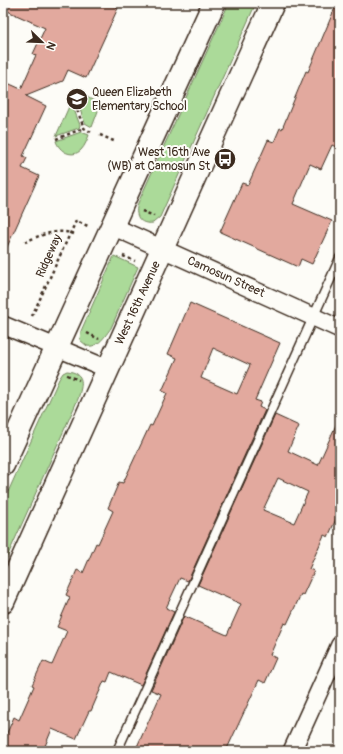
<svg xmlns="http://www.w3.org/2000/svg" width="343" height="754" font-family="Pangolin,sans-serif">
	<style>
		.green { fill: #abda99; stroke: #73825c }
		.building { fill: #e2a99e; stroke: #3b2a1e; fill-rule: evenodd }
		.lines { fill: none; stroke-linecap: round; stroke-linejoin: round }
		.lane-casing { stroke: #3b2a1e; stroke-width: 11 }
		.street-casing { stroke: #3b2a1e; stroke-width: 20 }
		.secondary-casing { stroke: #3b2a1e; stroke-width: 25 }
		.path { stroke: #3b2a1e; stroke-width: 2.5; stroke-dasharray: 3 3; stroke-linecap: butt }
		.lane { stroke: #fdfcf7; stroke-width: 8 }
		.street { stroke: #fdfcf7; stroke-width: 17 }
		.secondary { stroke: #fdfcf7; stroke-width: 22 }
		.labels { text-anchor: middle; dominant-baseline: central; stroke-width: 4; stroke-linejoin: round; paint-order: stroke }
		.poi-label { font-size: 12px; fill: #3b2a1e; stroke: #fdfcf7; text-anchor: start }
		.street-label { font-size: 12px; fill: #3b2a1e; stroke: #fdfcf7 }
	</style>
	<rect width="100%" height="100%" fill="#fdfcf7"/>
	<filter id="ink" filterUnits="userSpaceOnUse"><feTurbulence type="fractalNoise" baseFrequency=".025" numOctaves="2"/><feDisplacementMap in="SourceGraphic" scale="8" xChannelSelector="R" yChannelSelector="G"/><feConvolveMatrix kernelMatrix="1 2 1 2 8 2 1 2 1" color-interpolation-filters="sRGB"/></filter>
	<g filter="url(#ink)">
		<path class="green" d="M 229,3 L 256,3 L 160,217 L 153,223 C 139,225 134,215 138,203 Z
			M 85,96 L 94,101 L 98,111 L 92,127 L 85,123 L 76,99 Z
			M 71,102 L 80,125 L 79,128 L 56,136 Z
			M 81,132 L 89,135 C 87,140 85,146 81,150 C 72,159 59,151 56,141 Z
			M 114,256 L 138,267 L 111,328 C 105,336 98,348 87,346 L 80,340 L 81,331 Z
			M 67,371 C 86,373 82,385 78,399 L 3,566 L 3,503 L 59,379 L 63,373 Z"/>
		<path class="building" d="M 3,3 L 107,3 L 118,8 L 86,78 L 68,70 L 63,81 L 26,96 L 46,106 L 23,156 L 27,158 L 22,168 L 39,176 L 3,256 L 3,81 L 21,89 L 36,55 L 33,54 L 45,28 L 3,9 Z
			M 337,3 L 340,3 L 340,149 L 332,145 L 321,169 L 310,164 L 293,204 L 332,221 L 312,264 L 301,259 L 298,267 L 220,232 L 242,183 L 248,185 L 268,140 L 274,142 L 280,128 L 282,129 L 306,71 L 308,72 Z
			M 190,303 L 280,343 L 255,400 L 261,402 L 259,407 L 265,410 L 188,581 L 180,578 L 166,608 L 174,612 L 141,685 L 111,672 L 107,682 L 104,681 L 91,711 L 89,711 L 76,739 L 52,729 L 43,751 L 3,751 L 3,742 L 14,717 L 19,720 L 34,686 L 32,685 L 43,661 L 52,665 L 67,631 L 57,627 L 70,597 L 66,595 L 77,570 L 83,573 L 96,543 L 98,544 L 113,511 L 108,508 L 119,482 L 123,483 L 150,425 L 152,426 L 167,393 L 162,391 L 177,358 L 168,354 ZM 213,348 L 250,365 L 237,394 L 201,378 Z
			M 275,415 L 299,426 L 288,451 L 318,465 L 340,416 L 340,510 L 328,537 L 324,535 L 309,569 L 314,571 L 303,595 L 301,594 L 287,624 L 284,623 L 270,655 L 276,658 L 265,683 L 259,680 L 226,751 L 135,751 L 161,694 L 151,690 L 184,616 L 227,635 L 241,604 L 198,585 ZM 278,478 L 308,492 L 294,523 L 263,510 Z"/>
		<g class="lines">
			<g class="lane-casing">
				<path id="lane" d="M 117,751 L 340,258"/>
			</g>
			<g class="street-casing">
				<path id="street" d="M 112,226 L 340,329
					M 3,325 L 108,369
					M 292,751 L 340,645"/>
			</g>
			<g class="secondary-casing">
				<path id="secondary" d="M 3,465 L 214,3
					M 3,602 L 273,3"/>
			</g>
			<path class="path" d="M 73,99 L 84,128 L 91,132
				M 100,135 L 116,142
				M 56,139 L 84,128
				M 226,160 L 233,163
				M 142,211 L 154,216
				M 25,242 C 40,235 58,228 74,234
				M 123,256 L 135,261
				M 32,316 L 76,221 L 88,226
				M 87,333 L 99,339
				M 67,375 L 79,380"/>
			<use href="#lane" class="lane"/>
			<use href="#street" class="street"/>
			<use href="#secondary" class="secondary"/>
		</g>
	</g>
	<defs>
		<g id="school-disc" transform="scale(1.15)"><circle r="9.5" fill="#3b2a1e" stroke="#fdfcf7"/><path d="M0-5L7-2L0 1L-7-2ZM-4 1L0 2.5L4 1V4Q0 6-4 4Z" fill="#fff"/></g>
		<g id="bus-disc" transform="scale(1.15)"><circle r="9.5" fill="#3b2a1e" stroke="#fdfcf7"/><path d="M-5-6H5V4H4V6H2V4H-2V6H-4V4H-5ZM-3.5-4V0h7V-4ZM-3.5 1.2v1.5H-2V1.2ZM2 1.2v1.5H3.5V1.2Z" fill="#fff"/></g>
	</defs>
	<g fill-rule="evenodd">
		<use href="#school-disc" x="77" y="99"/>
		<use href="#bus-disc" x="225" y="159"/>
	</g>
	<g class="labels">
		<g class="poi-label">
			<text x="92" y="92">Queen Elizabeth<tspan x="92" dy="14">Elementary School</tspan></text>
			<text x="210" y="152" text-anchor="end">West 16th Ave<tspan x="210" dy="14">(WB) at Camosun St</tspan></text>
		</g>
		<g class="street-label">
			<text transform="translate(49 256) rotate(-66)">Ridgeway</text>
			<text transform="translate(226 277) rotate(24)">Camosun Street</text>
			<text transform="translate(138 303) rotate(-65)">West 16th Avenue</text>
		</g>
	</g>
	<rect width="343" height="754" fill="none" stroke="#fdfcf7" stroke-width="16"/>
	<rect x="8" y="8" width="327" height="738" fill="none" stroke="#3b2a1e" stroke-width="1.5" filter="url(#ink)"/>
	<g transform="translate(42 42) rotate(113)" stroke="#fdfcf7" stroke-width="3" paint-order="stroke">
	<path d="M0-3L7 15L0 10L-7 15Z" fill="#3b2a1e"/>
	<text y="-6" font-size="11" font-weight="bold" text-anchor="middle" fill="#3b2a1e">N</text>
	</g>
</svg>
